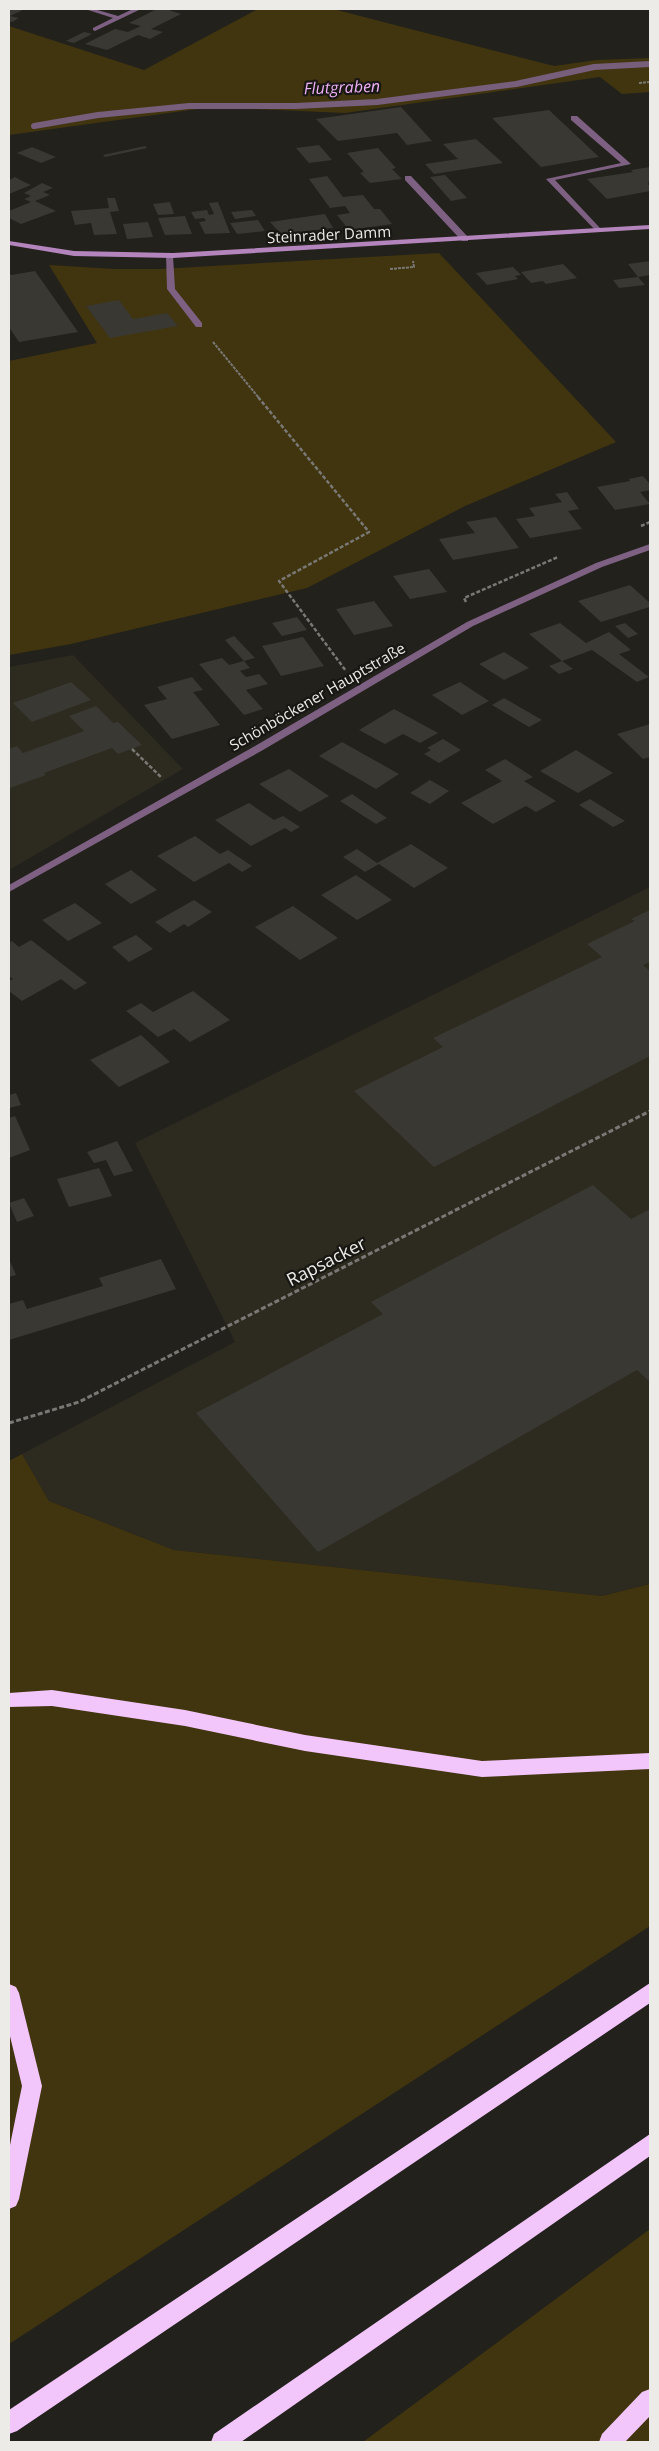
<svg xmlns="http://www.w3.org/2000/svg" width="659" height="2451" viewBox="0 0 659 2451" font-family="'Open Sans',sans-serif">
  <rect width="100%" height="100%" fill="#22211c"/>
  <!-- built -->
  <path fill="#2d2a1f" d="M73 655 183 769 9 870V667Z
    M650 887V1584L602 1596 174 1550 49 1501 22 1454 235 1342 135 1143Z"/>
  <!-- green -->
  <path fill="#41350f" d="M258 9H333L554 66 597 60 650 58V92L622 94 600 77 345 113 212 107 9 135V26L144 70Z
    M439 253 616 442 465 506 307 588 71 644 9 655V361L97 343 49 265 114 269H160Z
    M22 1454 49 1501 174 1550 602 1596 650 1584V1926L9 2344V1461Z
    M650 2229V2442H363Z"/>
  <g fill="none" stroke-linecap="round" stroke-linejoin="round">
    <!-- stream -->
    <path stroke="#775e7b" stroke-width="6" d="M34 126 98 115 189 106H296L377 102 516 84 594 67 650 64"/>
  </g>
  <!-- building -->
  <path fill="#3a3833" d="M9 9H25L10 16 19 18 12 22 9 21Z
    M157 9H172L169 10 181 14 151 29 163 32 150 39 138 35 107 50 85 44 115 29 128 32 141 26 129 23Z
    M84 32 92 34 74 43 66 41Z
    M401 107 432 141 407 145 397 133 338 141 316 119Z
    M549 110 599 157 541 167 492 118Z
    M476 139 503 163 434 174 425 164 458 159 443 144Z
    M319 145 332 160 309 163 296 148Z
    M145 146 147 148 105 157 103 155Z
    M32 147 56 157 41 163 17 153Z
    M378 148 396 168 392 169 402 179 370 183 360 173 364 172 347 153Z
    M650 167V181L648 182 650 191 607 199 587 179 633 172 631 170Z
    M445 175 467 198 451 201 430 177Z
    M327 176 343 197 363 195 374 209H380L392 224 349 230 337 215 350 213 345 206 330 208 309 179Z
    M15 177 22 181 31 185 9 194V180Z
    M42 183 53 188 43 192 50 195 35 201 56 211 21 224 9 218V211L31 202 24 199 31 196 24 193Z
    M107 198H115L119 211 110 212 117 234 94 235 91 223 75 225 71 211 109 208Z
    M170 202 174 214 158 215 153 204Z
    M218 202 230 233 205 234 199 222 206 221 204 218 195 219 191 212 207 210 209 215 214 214 209 203Z
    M252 210 256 216 235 219 231 212Z
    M325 214 333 228 281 234 270 222Z
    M185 216 192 234 165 235 158 218Z
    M258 220 265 231 237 234 230 223Z
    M148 222 153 237 127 239 123 224Z
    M650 261V275L638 277 628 264Z
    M563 264 577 278 546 284 543 281 531 283 521 272Z
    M513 267 521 275 515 276 518 279 487 285 476 273Z
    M35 271 78 332 19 342 9 327V272L11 275Z
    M638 277 645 285 619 288 613 280Z
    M119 300 133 319 167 313 178 326 110 338 86 306Z
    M643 476 650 484V490L640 492 650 504 615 510 597 487 630 481 629 479Z
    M567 492 579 509 568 511 582 529 530 538 516 519 535 516 529 508 562 502 555 494Z
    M496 517 519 548 453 560 439 539 475 533 466 522Z
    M429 569 447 592 410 599 393 576Z
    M630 585 650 603V607L601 622 578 601Z
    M374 601 393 626 354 635 336 609Z
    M297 617 307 630 282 636 272 623Z
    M560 623 586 643 609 632 631 650 619 654 649 677 637 682 592 650 562 661 573 669 559 674 549 666 562 661 529 634Z
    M625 623 638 634 628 638 615 626Z
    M234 636 255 658 244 661 250 668 240 671 246 677 259 674 268 684 246 690 263 709 244 715 199 664 222 658 229 665 244 661 225 640Z
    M303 637 324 666 281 676 262 646Z
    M504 652 529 668 504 680 479 664Z
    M192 677 203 690 193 692 220 725 172 739 144 705 167 699 157 687Z
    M71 682 91 700 32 722 13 703Z
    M460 682 489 701 462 715 432 695Z
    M504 698 542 720 529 727 492 705Z
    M96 706 113 723 118 722 142 745 118 754 112 748 44 773 46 775 10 788 9 787V749L17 746 23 753 84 731 69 716Z
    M394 709 438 733 420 743 403 734 385 744 359 730Z
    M650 724V757L643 759 617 734Z
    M443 739 461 750 439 763 424 754 431 750 427 748Z
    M342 742 399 774 376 789 319 756Z
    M576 750 613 773 578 793 540 771Z
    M505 759 533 777 524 781 556 801 536 812 526 806 493 824 461 803 502 781 485 770Z
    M289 769 329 796 300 812 259 784Z
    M430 780 449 791 430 804 410 793Z
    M352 794 387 818 376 824 340 801Z
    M590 799 625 821 613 827 579 805Z
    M249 803 274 820 283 816 300 827 291 832 285 828 251 846 215 820Z
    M195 836 220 854 228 850 252 866 242 872 229 863 194 882 157 856Z
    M411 844 448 868 414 888 379 864 365 872 343 857 357 849 377 863Z
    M131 870 157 890 131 904 105 884Z
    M356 875 392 900 357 920 321 895Z
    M194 900 212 912 188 927 184 924 170 933 155 922Z
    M75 903 102 923 68 941 42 920Z
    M293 906 338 938 300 960 255 927Z
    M650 910V962L643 965 650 971V1056L434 1167 354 1091 443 1047 433 1038 602 957 587 944 635 921 631 919Z
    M136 935 153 949 129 962 112 947Z
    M31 940 87 983 75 990 61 979 22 1001 9 991V981L13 979 9 976V943L12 941 19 947Z
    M193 991 230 1020 190 1042 174 1029 158 1037 126 1011 141 1003 153 1012Z
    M141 1035 170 1062 119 1087 90 1060Z
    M16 1093 21 1105 9 1108V1095Z
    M15 1116 30 1150 9 1158V1118Z
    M117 1141 133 1171 114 1176 106 1160 94 1163 87 1152Z
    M99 1168 112 1196 69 1207 57 1179Z
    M593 1185 631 1219 650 1209V1382L637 1370 318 1552 196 1413 383 1314 371 1302Z
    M24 1198 34 1216 17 1222 9 1203Z
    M9 1259 16 1275 9 1277Z
    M161 1259 176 1289 9 1340V1304L23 1300 27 1309 103 1286 99 1278Z"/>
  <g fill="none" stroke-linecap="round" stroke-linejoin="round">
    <!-- path-far2 -->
    <path stroke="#797874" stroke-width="2" stroke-dasharray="3 1" stroke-linecap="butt" d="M639 83 650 82
      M390 269 414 267 413 261
      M213 342 259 398"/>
    <!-- path-far1 -->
    <path stroke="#797874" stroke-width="2.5" stroke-dasharray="4 2" stroke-linecap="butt" d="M258 397 369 532 279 581 346 671
      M641 526 650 522
      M466 602 464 598 558 557
      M132 749 162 778"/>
    <!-- path -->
    <path stroke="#797874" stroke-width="3" stroke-dasharray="5 2.5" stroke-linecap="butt" d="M9 1423 79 1402 650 1111"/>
    <!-- lane -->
    <path fill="#7e6083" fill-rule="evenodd" d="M571 116H577L631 164 555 180 600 228 601 230 597 232 546 179 621 163 571 120Z
      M405 176H411L468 237V241H462L405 180Z
      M166 254 173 256 175 289 202 323V327H196L167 289Z"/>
    <!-- street -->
    <path fill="#7e6083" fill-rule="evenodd" d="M85 9H94L118 16 133 9H141L95 31 93 30V28L113 18Z
      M650 544V550L602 567 473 626 263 750 9 892V885L255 746 467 622 596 563Z"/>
    <!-- secondary -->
    <path fill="#b484bc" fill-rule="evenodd" d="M650 225V229L173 258 74 256 9 245V241L74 251 173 253Z"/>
    <!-- highway -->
    <path fill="#f3c6fb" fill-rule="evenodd" d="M52 1690 185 1710 305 1735 482 1761 650 1753V1769L482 1777 305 1751 185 1726 52 1706 9 1707V1693Z
      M650 1983V2003L17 2431 9 2434V2410Z
      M9 1984 16 1987 19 1993 42 2086 19 2199 16 2206 9 2209V2150L22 2086 9 2032Z
      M650 2134V2156L241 2442H211L214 2434Z
      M650 2389V2416L625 2442H599L602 2434 642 2392Z"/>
  </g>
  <g text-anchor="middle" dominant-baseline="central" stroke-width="4.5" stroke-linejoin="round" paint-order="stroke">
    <!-- far-street labels -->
    <g font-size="15" fill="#ecebe8" stroke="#191713">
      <text transform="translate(329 234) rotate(-3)">Steinrader Damm</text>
      <text transform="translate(317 696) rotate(-30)">Schönböckener Hauptstraße</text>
    </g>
    <!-- far-water labels -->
    <g font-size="16" font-style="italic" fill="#edb2f7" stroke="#191713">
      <text transform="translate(342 87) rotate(-2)">Flutgraben</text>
    </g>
    <!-- street labels -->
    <g font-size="18" fill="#ecebe8" stroke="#191713">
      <text transform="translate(326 1261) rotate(-27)">Rapsacker</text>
    </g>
  </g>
  <!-- border -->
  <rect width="659" height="2451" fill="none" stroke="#ecebe8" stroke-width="20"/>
</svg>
